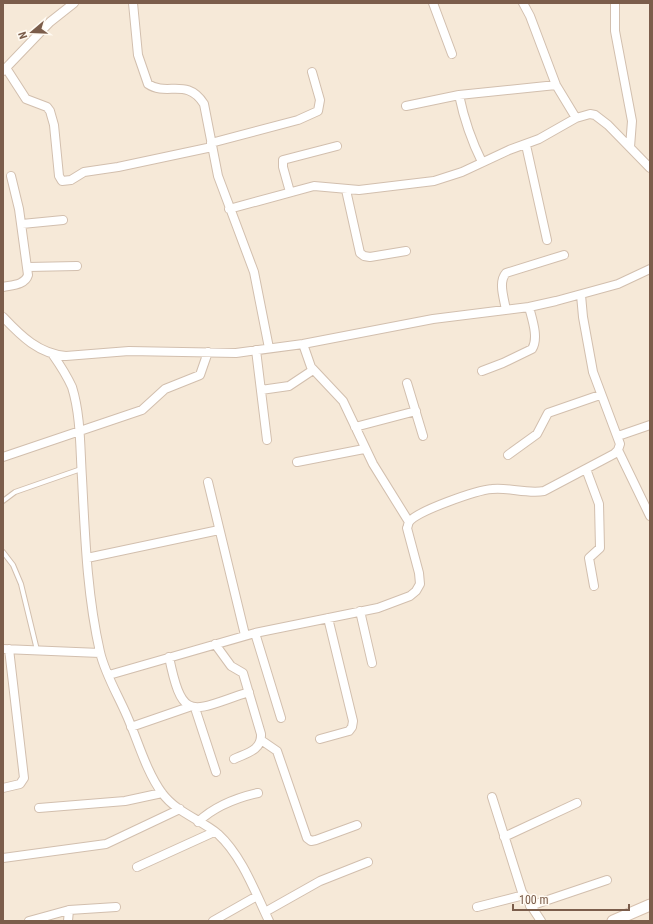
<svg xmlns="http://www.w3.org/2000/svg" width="653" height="924" viewBox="0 0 653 924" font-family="'Roboto Condensed',sans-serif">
  <rect width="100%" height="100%" fill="#fdf6ea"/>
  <!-- residential -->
  <path fill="#f6e9d8" d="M3 3H650V921H3Z"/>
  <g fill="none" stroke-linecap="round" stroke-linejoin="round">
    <defs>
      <path id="service" d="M3 501 15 492 81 469
        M3 552 13 565 21 584 37 650"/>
      <path id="minor" d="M133 3 138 55 148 84C167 97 187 77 204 104L218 176 254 272 269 348
        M433 3 452 54
        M523 3 530 16 556 85 576 118
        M615 3V31L632 121 630 147
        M6 68 26 99 47 107 50 111 54 125 59 176 62 181 71 180 84 172 118 167 212 147
        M3 71 50 22 74 3
        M459 95C464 119 471 140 482 162
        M406 106 459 95 556 85
        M211 143 298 120 318 111 320 100 312 72
        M526 145 547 240
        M346 190 360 253 364 256 370 257 406 251
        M290 192 283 167V160L337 146
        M229 209 314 186 359 190 434 181 462 172 509 150 539 139 576 118 590 114 595 115 608 125 650 168
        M22 224 63 220
        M28 267 77 266
        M3 287C12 285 25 285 28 275L19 209 11 176
        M506 310C504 298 498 282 506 273L564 255
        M3 317C21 336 39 354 66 356L129 351 236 353 303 344 433 319 529 307 556 301 618 284 650 269
        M303 344 311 367 343 401 373 464 409 522
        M256 350 267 440
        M53 355C60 365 67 376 72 387 81 416 80 449 82 478 85 536 87 595 100 652 105 674 118 695 127 716 138 741 146 771 162 793 177 813 200 819 218 834 242 856 255 892 269 921
        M482 371 503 363 532 349C539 338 532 319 529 307
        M407 383 423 436
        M261 390 289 386 313 370
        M355 427 416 411
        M618 436 650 425
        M618 450 650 516
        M508 455 537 434 548 413 600 395
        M3 457 142 410 165 389 200 375 208 352
        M297 462 364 449
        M586 469 599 504 600 548 589 558 594 586
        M208 482 245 635
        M87 558 219 530
        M360 611 372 663
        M255 633 281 718
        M215 644 231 666 243 673 261 734C262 750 247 753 234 759
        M3 649 100 653
        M169 657C183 725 192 710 249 692
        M109 675 255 633 378 608 410 596 416 591 420 584 419 573 407 528C408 527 408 523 409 522 417 511 477 490 492 489 509 487 526 494 544 491L614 454 618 450 620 444 593 372 583 317 581 295
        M195 708 216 772
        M131 727 189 707
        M320 739 349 731 352 727 353 721 328 618
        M261 740 277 751 307 838 311 841 316 840 357 825
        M3 788 20 784 24 778 9 649
        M492 797 522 892 541 921
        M39 808 125 801 162 793
        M198 822C215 806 236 798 258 793
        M504 837 577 803
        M3 858 106 844 180 809
        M137 867 214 832
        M530 906 607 880
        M477 907 524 895
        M265 912 320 881 368 862
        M29 921 69 910 116 907
        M68 921 69 910
        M213 921 257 896"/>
      <path id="secondary" d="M613 921 650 905"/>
    </defs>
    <!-- service casing -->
    <use href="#service" stroke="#d2bfae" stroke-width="6"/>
    <!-- minor casing -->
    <use href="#minor" stroke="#d2bfae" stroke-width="10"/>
    <!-- secondary casing -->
    <use href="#secondary" stroke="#d7c1ae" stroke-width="13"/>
    <!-- service -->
    <use href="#service" stroke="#fff" stroke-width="4"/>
    <!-- minor -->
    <use href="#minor" stroke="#fff" stroke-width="8"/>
    <!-- secondary -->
    <use href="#secondary" stroke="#fff" stroke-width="11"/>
  </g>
  <!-- border -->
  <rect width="653" height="924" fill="none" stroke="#7b5d4b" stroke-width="8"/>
  <!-- north arrow -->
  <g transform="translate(32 32) rotate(251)" stroke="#fffaf2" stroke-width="3" paint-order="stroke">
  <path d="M0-3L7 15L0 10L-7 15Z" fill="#7b5d4b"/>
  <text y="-6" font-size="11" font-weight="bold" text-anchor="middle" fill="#7b5d4b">N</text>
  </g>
  <!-- scale -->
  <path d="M513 904v6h116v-6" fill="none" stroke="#7b5d4b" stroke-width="2"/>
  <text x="519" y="904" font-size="12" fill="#7b5d4b" stroke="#fffaf2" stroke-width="3" paint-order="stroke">100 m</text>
</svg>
